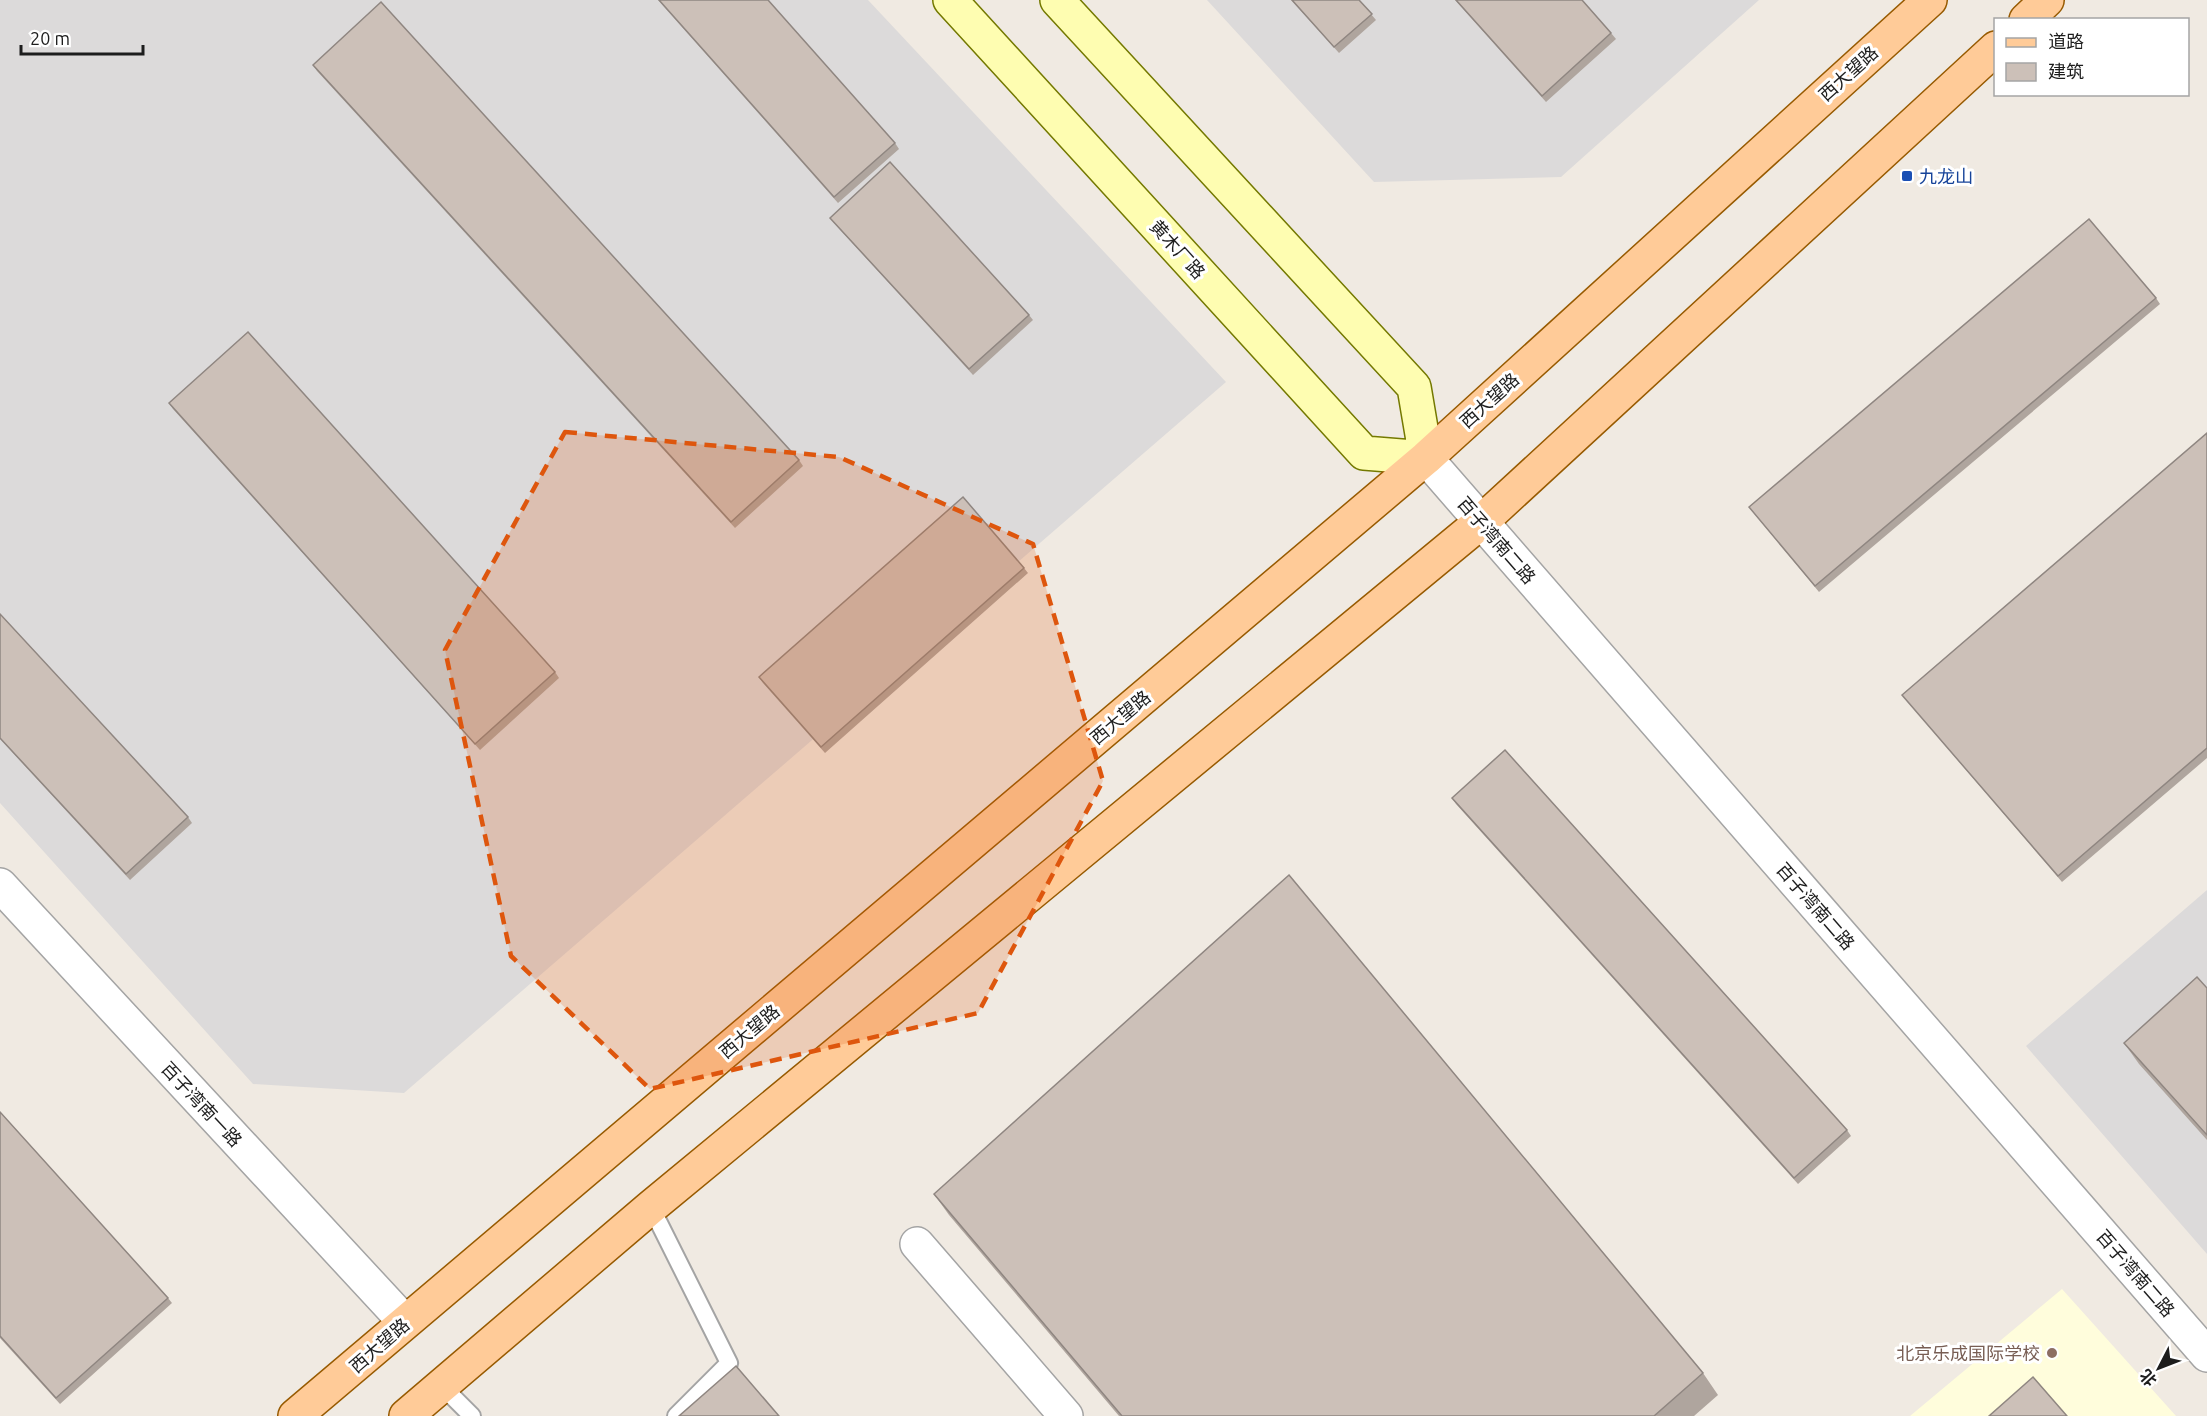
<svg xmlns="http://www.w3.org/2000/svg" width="2207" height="1416" viewBox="0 0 2207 1416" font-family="Ubuntu,'Noto Sans SC',sans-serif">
  <rect width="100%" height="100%" fill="#f0eae2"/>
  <!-- residential -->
  <path fill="#dcdada" d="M0 0H868L1226 382 404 1093 253 1084 0 803Z
    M1207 0H1759L1561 177 1374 182Z
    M2207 890V1254L2026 1046Z"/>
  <!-- education -->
  <path fill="#fffddc" d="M2062 1289 2176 1416H1910Z"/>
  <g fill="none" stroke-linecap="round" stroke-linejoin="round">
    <defs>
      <path id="service" d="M651 1207 729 1363 676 1416
        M442 1386 472 1416"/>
      <path id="minor" d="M0 885 405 1322
        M917 1244 1066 1416"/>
      <path id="tertiary" d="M1426 458 2207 1355"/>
      <path id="secondary" d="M950 0 1364 453 1426 458 1414 387 1057 0"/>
      <path id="primary" d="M2026 20 2047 0
        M295 1416 1426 458 1930 0
        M406 1416 651 1207 1481 522 1996 48"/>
    </defs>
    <!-- service casing -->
    <use href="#service" stroke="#a4a4a4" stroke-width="20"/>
    <!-- minor casing -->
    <use href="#minor" stroke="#a4a4a4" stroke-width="36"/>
    <!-- tertiary casing -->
    <use href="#tertiary" stroke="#a4a4a4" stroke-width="36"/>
    <!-- secondary casing -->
    <use href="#secondary" stroke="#747900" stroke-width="36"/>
    <!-- primary casing -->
    <use href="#primary" stroke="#975a00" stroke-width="36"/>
    <!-- service -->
    <use href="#service" stroke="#fff" stroke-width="16"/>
    <!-- minor -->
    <use href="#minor" stroke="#fff" stroke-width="33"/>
    <!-- tertiary -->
    <use href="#tertiary" stroke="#fff" stroke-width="33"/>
    <!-- secondary -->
    <use href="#secondary" stroke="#fefdb1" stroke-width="33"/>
    <!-- primary -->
    <use href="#primary" stroke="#ffcb98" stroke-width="33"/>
  </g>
  <!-- wall -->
  <path fill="#afa59e" d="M658 0H768L895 143 899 149 838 203Z
    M1291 0H1359L1376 20 1339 53Z
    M1455 0H1582L1611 33 1616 39 1546 102Z
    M313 65 799 460 803 466 735 528 317 71Z
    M830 218 1029 315 1033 320 973 375 834 223Z
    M2156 298 2160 304 1819 592 1749 507Z
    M169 403 555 672 559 678 480 750 173 409Z
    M2207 433V758L2062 882 1902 695Z
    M1024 568 1028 573 825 753 763 683 759 677Z
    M0 614 188 817 192 823 130 880 0 739Z
    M1452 798 1847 1130 1851 1136 1798 1184 1456 804Z
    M2207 988V1140L2139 1064 2124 1043Z
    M0 1112 168 1298 172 1303 60 1404 0 1338Z
    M934 1194 1703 1373 1718 1395 1694 1416H1119L949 1215Z"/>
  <!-- building -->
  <path fill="#ccc0b8" stroke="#8f8681" stroke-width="1.5" d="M659 0H768L895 143 834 197Z
    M1292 0H1359L1372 14 1334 47Z
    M1456 0H1582L1611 33 1542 96Z
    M381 2 799 460 731 522 313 65Z
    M890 162 1029 315 969 369 830 218Z
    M2089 219 2156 298 1815 586 1749 507Z
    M248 332 555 672 475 744 169 403Z
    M2207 433V748L2058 876 1902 695Z
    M963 497 1024 568 821 747 759 677Z
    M0 614 188 817 126 874 0 738Z
    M1505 750 1847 1130 1794 1178 1452 798Z
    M1289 875 1703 1373 1654 1416H1122L934 1194Z
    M2197 977 2207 988V1135L2124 1043Z
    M0 1112 168 1298 56 1398 0 1336Z
    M736 1366 779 1416H679Z
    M2033 1377 2067 1416H1989Z"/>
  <!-- marked area -->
  <path fill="#de560d" fill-opacity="0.2" stroke="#de560d" stroke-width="4.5" stroke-dasharray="12 8" stroke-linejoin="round" d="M565 432 839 457 1033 544 1103 781 978 1013 650 1089 511 956 445 650Z"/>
  <!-- markers -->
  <rect fill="#1a4fb4" stroke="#fff" stroke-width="2" x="1901" y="170" width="12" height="12" rx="3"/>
  <circle fill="#8d6e63" stroke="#fff" stroke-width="2" cx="2052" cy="1353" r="6"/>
  <g text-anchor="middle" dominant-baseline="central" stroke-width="6" stroke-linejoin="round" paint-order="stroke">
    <!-- street labels -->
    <g font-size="18" fill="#1d1d1d" stroke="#fff">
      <text transform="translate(1848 73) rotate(-42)">西大望路</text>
      <text transform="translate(1178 249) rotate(48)">黄木厂路</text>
      <text transform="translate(1489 400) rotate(-42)">西大望路</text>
      <text transform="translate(1497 540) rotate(49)">百子湾南二路</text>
      <text transform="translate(1120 717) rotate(-40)">西大望路</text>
      <text transform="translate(1816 906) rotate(49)">百子湾南二路</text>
      <text transform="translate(749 1031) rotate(-40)">西大望路</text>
      <text transform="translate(202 1104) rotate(47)">百子湾南一路</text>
      <text transform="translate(2136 1273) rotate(49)">百子湾南二路</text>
      <text transform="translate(379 1345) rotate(-41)">西大望路</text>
    </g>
    <!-- transit labels -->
    <g font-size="18" fill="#164399" stroke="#fff" text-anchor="start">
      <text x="1919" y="176">九龙山</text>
    </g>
    <!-- education labels -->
    <g font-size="18" fill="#785e54" stroke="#fff" text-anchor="end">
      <text x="2040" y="1353">北京乐成国际学校</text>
    </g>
  </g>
  <!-- legend -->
  <rect x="1994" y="18" width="195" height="78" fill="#ffffff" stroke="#a5a5a5" stroke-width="1.5"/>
  <rect x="2006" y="38" width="30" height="9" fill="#ffcb98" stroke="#a5a5a5" stroke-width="1.5"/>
  <text x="2048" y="48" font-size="18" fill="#1d1d1d">道路</text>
  <rect x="2006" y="63" width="30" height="18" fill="#ccc0b8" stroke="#a5a5a5" stroke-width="1.5"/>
  <text x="2048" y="78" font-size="18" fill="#1d1d1d">建筑</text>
  <!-- north arrow -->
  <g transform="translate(2159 1368) rotate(228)" stroke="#ffffff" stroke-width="4.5" paint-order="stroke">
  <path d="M0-4.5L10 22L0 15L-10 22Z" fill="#1d1d1d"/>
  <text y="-9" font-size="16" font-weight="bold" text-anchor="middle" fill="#1d1d1d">北</text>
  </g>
  <!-- scale -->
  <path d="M21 45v9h122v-9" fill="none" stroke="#1d1d1d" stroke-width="3"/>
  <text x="30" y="45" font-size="18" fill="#1d1d1d" stroke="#ffffff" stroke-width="4.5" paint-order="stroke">20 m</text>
</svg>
